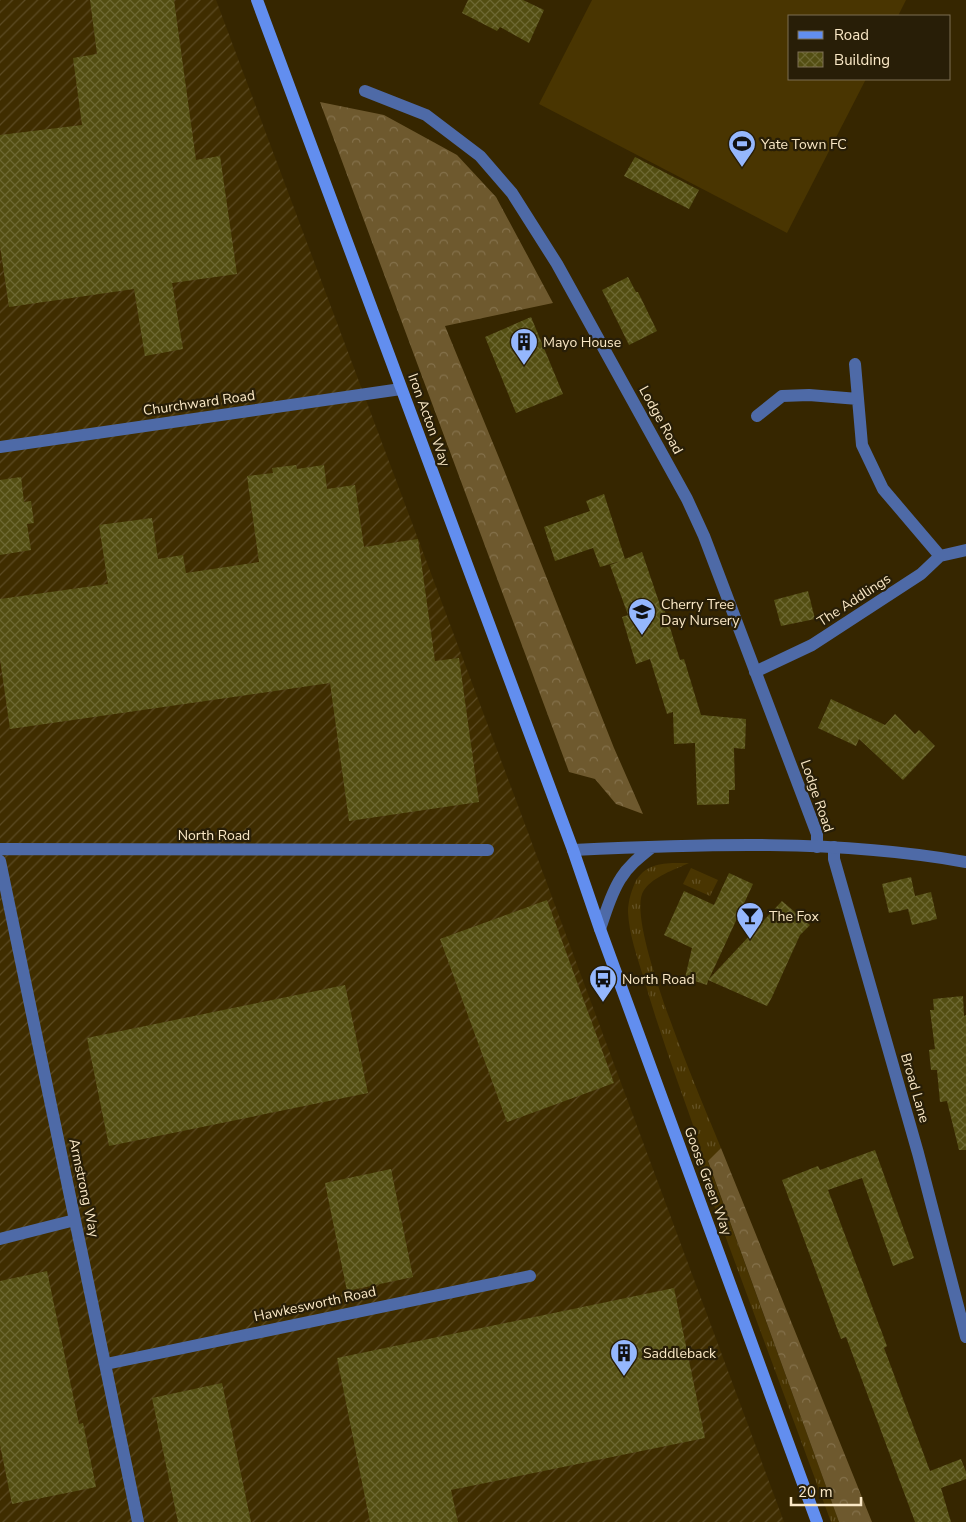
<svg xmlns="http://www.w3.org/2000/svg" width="966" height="1522" viewBox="0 0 966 1522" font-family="'Nunito Sans',sans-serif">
  <defs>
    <pattern id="industrial-furrows" width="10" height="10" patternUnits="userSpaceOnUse" patternTransform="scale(1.25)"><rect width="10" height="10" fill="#3f2d00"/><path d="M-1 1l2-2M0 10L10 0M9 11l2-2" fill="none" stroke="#5c4b24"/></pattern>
    <pattern id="grass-tufts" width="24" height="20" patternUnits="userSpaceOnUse" patternTransform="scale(1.25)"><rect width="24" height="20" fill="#493501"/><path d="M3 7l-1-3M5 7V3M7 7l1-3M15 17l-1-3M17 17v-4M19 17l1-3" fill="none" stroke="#645225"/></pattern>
    <pattern id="forest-crowns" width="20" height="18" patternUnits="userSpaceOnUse" patternTransform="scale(1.25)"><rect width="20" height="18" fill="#6e592e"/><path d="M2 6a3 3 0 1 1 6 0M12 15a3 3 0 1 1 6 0" fill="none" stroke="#84714b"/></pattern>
    <pattern id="building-cross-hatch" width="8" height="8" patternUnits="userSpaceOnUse" patternTransform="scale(1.25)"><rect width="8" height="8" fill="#534e12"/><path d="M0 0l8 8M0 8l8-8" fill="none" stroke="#6d6833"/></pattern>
  </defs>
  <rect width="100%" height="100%" fill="#362600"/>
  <!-- industrial -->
  <path fill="url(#industrial-furrows)" d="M0 0H216L526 827 784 1522H0Z"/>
  <!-- grass -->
  <path fill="url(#grass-tufts)" d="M689 863C674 870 654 876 644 890 622 920 706 1110 721 1148L708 1162 839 1522H831L695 1154 700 1145C681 1090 660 1035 644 979 637 957 629 934 628 912 628 901 632 888 637 879 649 861 670 863 689 863Z
    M691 868 718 880 710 896 683 884Z"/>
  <!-- forest -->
  <path fill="url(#forest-crowns)" d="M320 102 384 115 457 155 496 197 553 303 445 326 504 470 614 748 643 814 616 804 595 779 569 772Z
    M721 1148 872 1522H839L708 1161Z"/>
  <!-- pitch -->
  <path fill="#493501" d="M592 0H906L898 16H790V79H866L787 233 539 104Z"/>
  <!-- building -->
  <path fill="url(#building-cross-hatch)" d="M90 0H174L196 160 220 156 237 274 172 283 183 349 145 356 134 289 9 307 0 246V135L82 125 73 58 97 54Z
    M468 0H523L544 10 529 43 500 27 497 31 462 13Z
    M635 157 699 190 689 209 624 176Z
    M628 277 636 292H638L657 331 629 345 602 290Z
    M531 317 563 394 516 413 485 337Z
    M296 465 297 469 324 465 327 489 355 485 364 547 418 539 435 661 459 658 479 802 349 821 330 683 10 729 0 659V599L108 584 99 525 152 518 158 559 183 555 186 573 259 562 247 476 273 473 272 468Z
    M21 477 24 502 31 501 34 523 27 524 31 550 0 555V480Z
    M604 494 625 559 642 552 660 605H663L680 660 684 659 701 715 746 719 745 749 734 748 735 790H729V804L697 805 695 743 674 744 673 712 667 714 650 659 636 664 622 617 628 615 610 565 621 561 600 567 593 548 555 561 544 527 590 511 586 501Z
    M808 591 815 619 781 626 774 600Z
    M831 699 885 725 895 714 915 734 919 730 935 746 903 780 859 739 856 746 818 728Z
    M729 873 753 884 709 979 782 901 810 925 800 935 772 997 767 1006 708 980 707 985 685 978 692 948 664 935 684 891 714 905Z
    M911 877 915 896 931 892 937 919 912 925 908 909 889 913 882 884Z
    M547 900 614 1083 507 1122 440 939Z
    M345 985 368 1093 109 1146 87 1038Z
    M963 996 964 1016 966 1015V1150H959L947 1101 940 1102 937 1070H931L929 1050 935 1049 930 1010H934L933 999Z
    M875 1150 914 1258 893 1266 862 1178 828 1190 887 1346 884 1348 930 1471 961 1459 966 1472V1479L941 1488 951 1522H915L846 1337 841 1339 782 1180 818 1166 820 1170Z
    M391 1169 413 1277 347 1291 325 1183Z
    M47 1271 79 1424 83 1423 96 1487 12 1504 0 1445V1281Z
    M674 1288 705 1438 451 1490 458 1522H370L337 1358Z
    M222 1383 251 1522H178L152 1398Z"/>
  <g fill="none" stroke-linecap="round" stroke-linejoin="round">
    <!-- minor -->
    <path stroke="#4e6aa7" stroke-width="12" d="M365 91 426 115 480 156 512 193 557 264 687 499 704 536 817 834V847
      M855 364 862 445 883 489 940 556
      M757 416 782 396 809 395 858 399
      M0 447 401 389
      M755 672 812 645 921 574 940 556 966 550
      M834 847V859L918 1153 966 1337
      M0 849 488 850
      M0 861 138 1522
      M0 1239 75 1220
      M106 1364 530 1276"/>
    <!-- tertiary -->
    <path stroke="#4e6aa7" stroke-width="12" d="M573 850C703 844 837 839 966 862
      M600 929C606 912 611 893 621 878 629 865 641 856 652 847"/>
    <!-- secondary -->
    <path stroke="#628eef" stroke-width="12" d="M257 0 573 850 600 929 817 1522"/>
  </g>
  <!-- icons -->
  <defs>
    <symbol id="stadium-pin" viewBox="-11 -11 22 30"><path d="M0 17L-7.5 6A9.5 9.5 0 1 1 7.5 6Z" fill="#95b7fd" stroke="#281e07"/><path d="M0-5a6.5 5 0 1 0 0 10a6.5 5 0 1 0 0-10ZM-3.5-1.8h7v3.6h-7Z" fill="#111"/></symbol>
    <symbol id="building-pin" viewBox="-11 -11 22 30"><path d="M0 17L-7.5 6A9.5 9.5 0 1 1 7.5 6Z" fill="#95b7fd" stroke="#281e07"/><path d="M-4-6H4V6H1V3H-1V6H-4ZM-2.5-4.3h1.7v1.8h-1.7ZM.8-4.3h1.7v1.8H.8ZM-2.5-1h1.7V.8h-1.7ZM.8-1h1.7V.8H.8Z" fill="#111"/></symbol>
    <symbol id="school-pin" viewBox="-11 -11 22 30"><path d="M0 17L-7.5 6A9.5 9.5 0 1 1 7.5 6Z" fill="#95b7fd" stroke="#281e07"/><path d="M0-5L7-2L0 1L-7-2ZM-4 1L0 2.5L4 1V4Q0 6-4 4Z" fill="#111"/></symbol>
    <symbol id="bar-pin" viewBox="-11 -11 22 30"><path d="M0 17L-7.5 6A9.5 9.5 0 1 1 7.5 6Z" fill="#95b7fd" stroke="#281e07"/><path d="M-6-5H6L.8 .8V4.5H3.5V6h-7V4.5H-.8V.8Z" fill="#111"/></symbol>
    <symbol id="bus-pin" viewBox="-11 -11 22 30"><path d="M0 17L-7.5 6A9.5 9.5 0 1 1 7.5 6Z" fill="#95b7fd" stroke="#281e07"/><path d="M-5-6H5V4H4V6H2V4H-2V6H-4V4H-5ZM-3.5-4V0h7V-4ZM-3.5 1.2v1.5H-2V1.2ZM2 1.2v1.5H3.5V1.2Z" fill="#111"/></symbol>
  </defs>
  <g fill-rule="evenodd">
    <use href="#stadium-pin" x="726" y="128" width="32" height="43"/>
    <use href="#building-pin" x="508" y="326" width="32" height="43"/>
    <use href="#school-pin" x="626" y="596" width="32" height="43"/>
    <use href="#bar-pin" x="734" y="900" width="32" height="43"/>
    <use href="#bus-pin" x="587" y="963" width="32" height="43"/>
    <use href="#building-pin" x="608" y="1337" width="32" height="43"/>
  </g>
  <g text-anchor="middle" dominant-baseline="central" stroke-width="4.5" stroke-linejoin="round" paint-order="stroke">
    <!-- poi labels -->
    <g font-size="14" fill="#fae8c6" stroke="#281e07" text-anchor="start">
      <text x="761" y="144">Yate Town FC</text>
      <text x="543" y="342">Mayo House</text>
      <text x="661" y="604">Cherry Tree<tspan x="661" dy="16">Day Nursery</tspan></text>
      <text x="769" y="916">The Fox</text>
      <text x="622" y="979">North Road</text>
      <text x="643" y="1353">Saddleback</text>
    </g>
    <!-- street labels -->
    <g font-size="14" fill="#fae8c6" stroke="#281e07">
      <text transform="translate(199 403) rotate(-8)">Churchward Road</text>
      <text transform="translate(429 420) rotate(70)">Iron Acton Way</text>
      <text transform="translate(661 420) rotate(61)">Lodge Road</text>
      <text transform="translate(854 600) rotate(-33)">The Addlings</text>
      <text transform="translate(817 796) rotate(71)">Lodge Road</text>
      <text x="214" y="835">North Road</text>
      <text transform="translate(915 1088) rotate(74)">Broad Lane</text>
      <text transform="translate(708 1181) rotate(70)">Goose Green Way</text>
      <text transform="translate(84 1188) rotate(78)">Armstrong Way</text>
      <text transform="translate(315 1304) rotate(-12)">Hawkesworth Road</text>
    </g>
  </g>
  <!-- legend -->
  <rect x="788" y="15" width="162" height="65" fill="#281e07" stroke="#7c6f53"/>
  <rect x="798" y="31" width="25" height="8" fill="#628eef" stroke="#7c6f53"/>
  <text x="834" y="40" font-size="15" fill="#fae8c6">Road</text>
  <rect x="798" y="52" width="25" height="15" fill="url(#building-cross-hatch)" stroke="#7c6f53"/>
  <text x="834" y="65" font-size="15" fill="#fae8c6">Building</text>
  <!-- scale -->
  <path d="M791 1497v8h70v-8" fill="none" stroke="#fae8c6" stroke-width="2.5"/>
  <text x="798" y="1497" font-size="15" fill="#fae8c6" stroke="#281e07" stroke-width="4" paint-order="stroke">20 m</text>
</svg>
